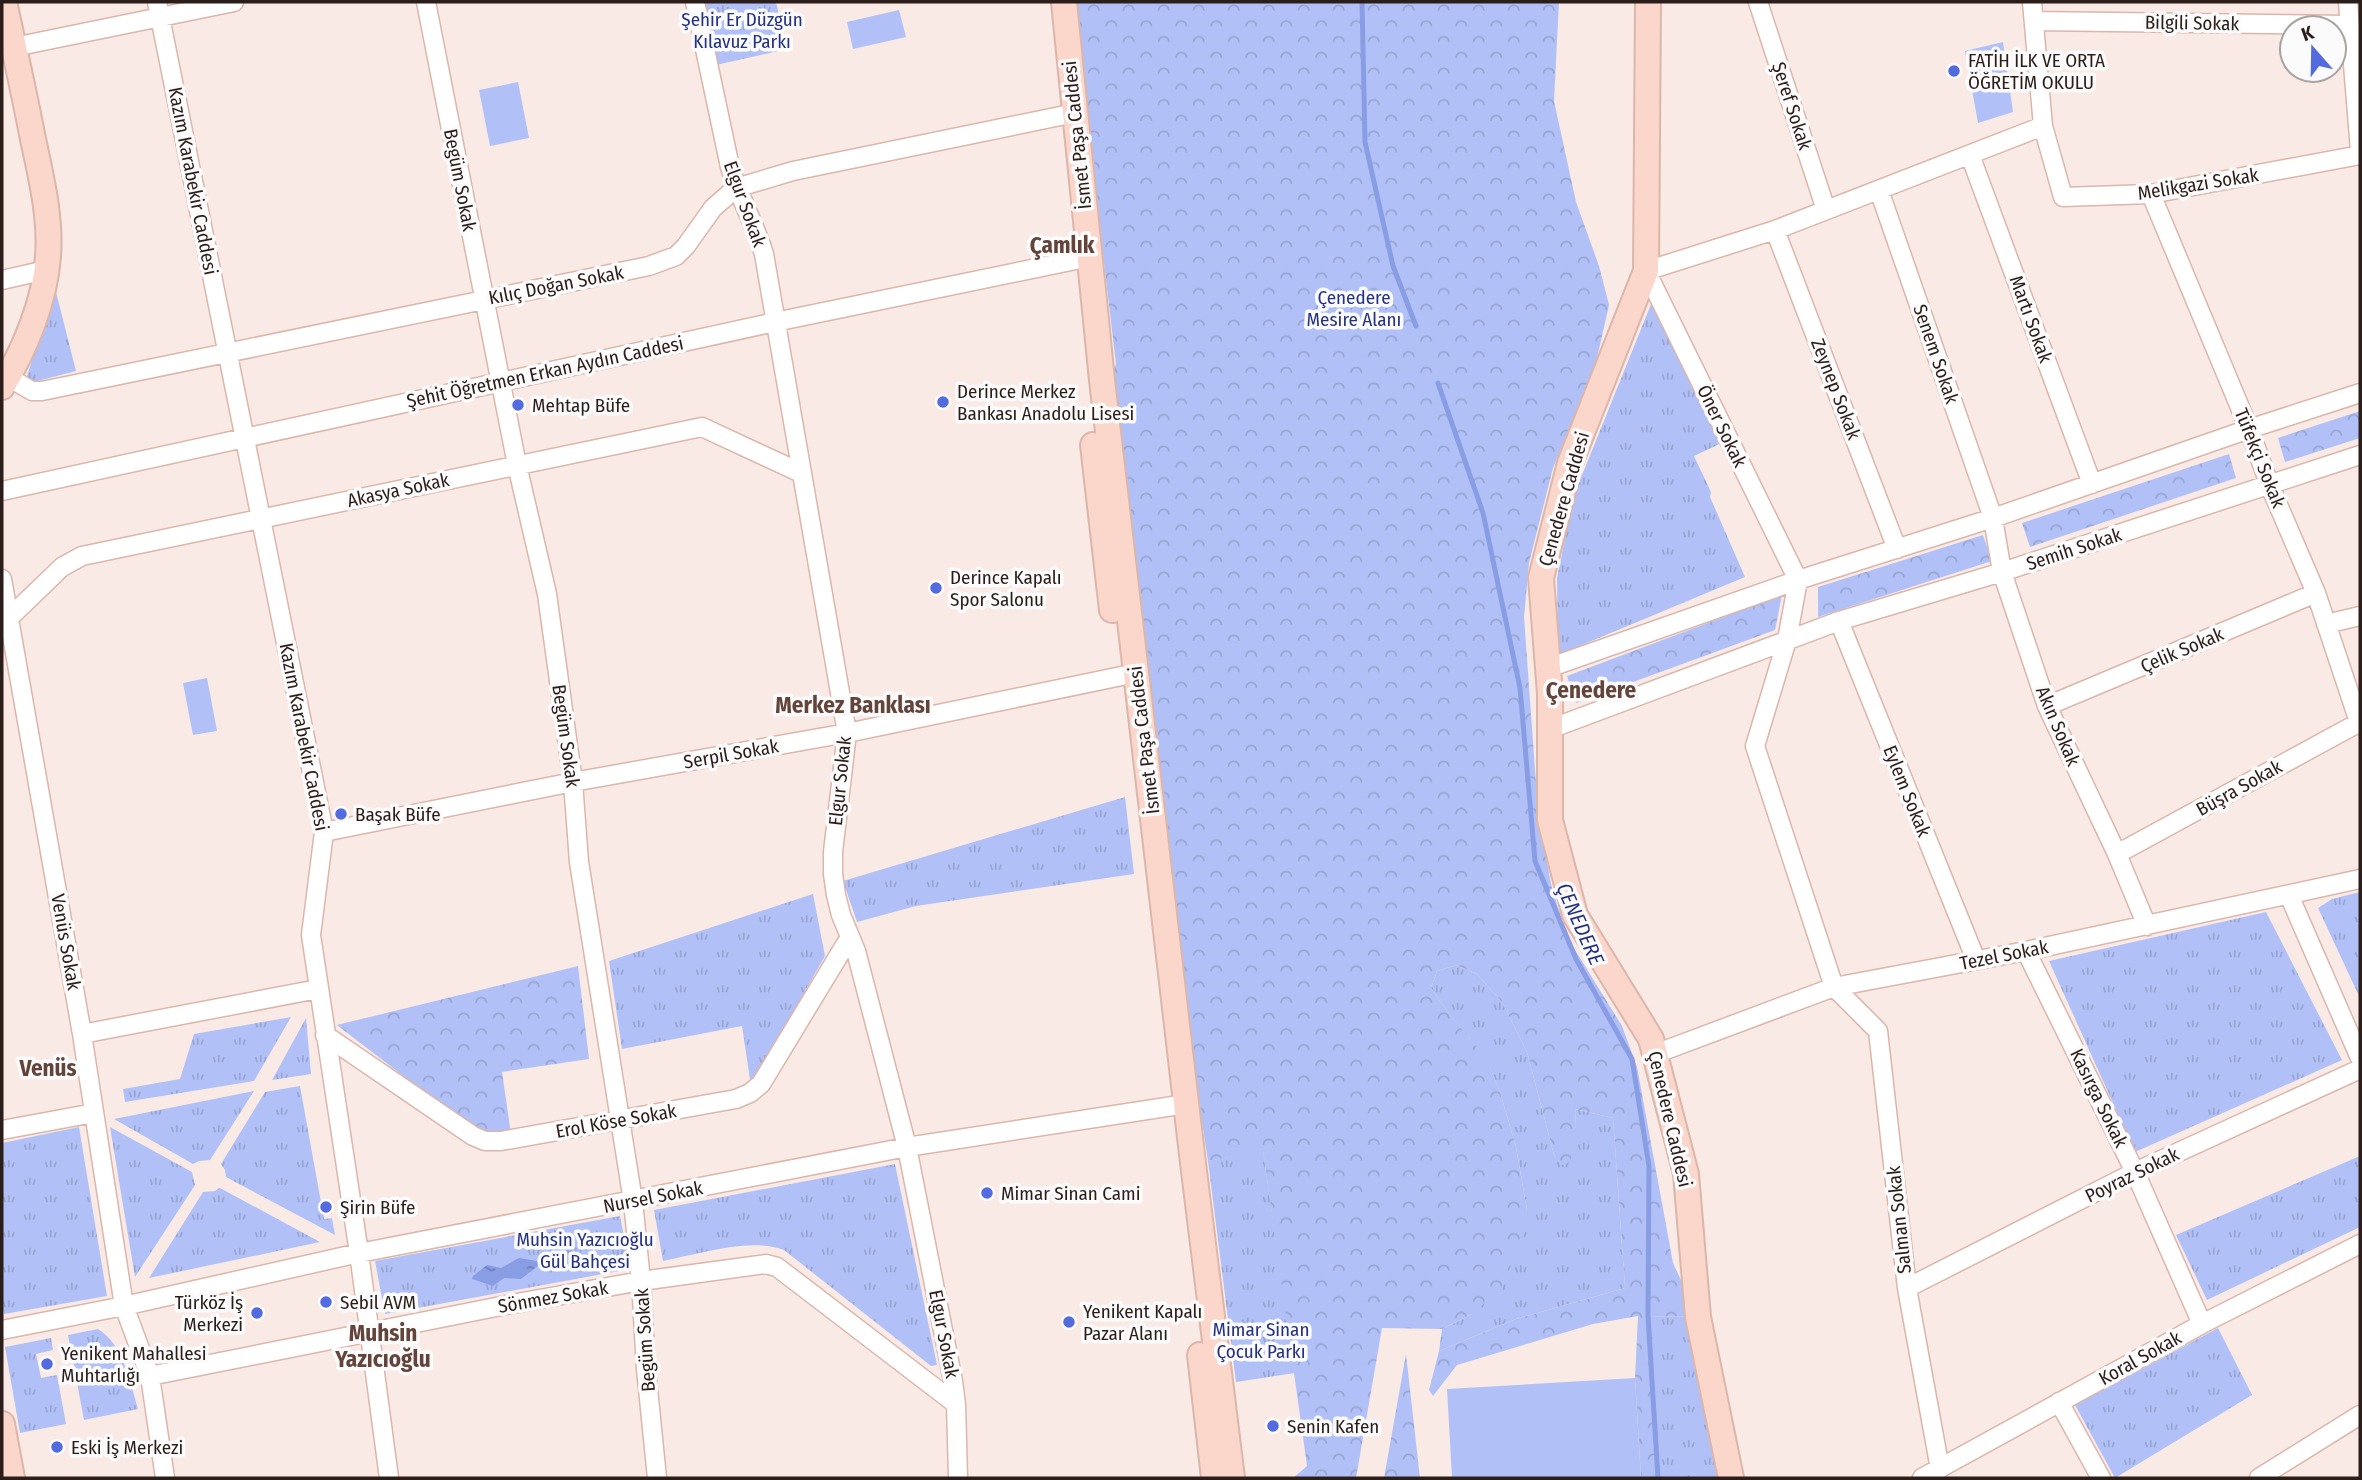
<svg xmlns="http://www.w3.org/2000/svg" width="2362" height="1480" viewBox="0 0 2362 1480" font-family="'Fira Sans Condensed',sans-serif">
  <defs>
    <pattern id="grass-tufts" width="24" height="20" patternUnits="userSpaceOnUse" patternTransform="scale(1.75)"><rect width="24" height="20" fill="#b1c1f7"/><path d="M3 7l-1-3M5 7V3M7 7l1-3M15 17l-1-3M17 17v-4M19 17l1-3" fill="none" stroke="#98a5d3"/></pattern>
    <pattern id="forest-crowns" width="20" height="18" patternUnits="userSpaceOnUse" patternTransform="scale(1.75)"><rect width="20" height="18" fill="#b1c1f7"/><path d="M2 6a3 3 0 1 1 6 0M12 15a3 3 0 1 1 6 0" fill="none" stroke="#98a5d3"/></pattern>
    <pattern id="water-ripples" width="26" height="14" patternUnits="userSpaceOnUse" patternTransform="scale(1.75)"><rect width="26" height="14" fill="#899de4"/><path d="M2 4q2-2 4 0t4 0M15 11q2-2 4 0t4 0" fill="none" stroke="#707fb8"/></pattern>
  </defs>
  <rect width="100%" height="100%" fill="#faeae6"/>
  <!-- grass -->
  <path fill="url(#grass-tufts)" d="M703 2H776L787 49 716 65Z
    M55 288 76 371 30 383 26 379Z
    M1656 292 1726 441 1694 456 1711 492 1710 497 1745 577 1558 655 1557 578 1574 495Z
    M1125 797 1134 874 916 906 857 922 843 881Z
    M2360 892V998L2318 908 2332 899Z
    M813 894 825 956 751 1086 742 1026 622 1049 609 961Z
    M2266 912 2342 1060 2135 1152 2049 961Z
    M1456 965 1477 974 1502 1002 1527 1052 1554 1155 1562 1164 1576 1125 1575 1109 1613 1118 1625 1288 1516 1319 1439 1351 1442 1329 1472 1314 1527 1210 1516 1147 1500 1092 1487 1061 1448 1012 1431 988 1437 971Z
    M291 1017 254 1081 125 1102 123 1089 180 1079 194 1034Z
    M306 1018 311 1074 272 1080Z
    M300 1086 324 1219 332 1218 335 1235 226 1177 225 1170 221 1164 265 1092Z
    M254 1091 210 1160 199 1161 193 1164 114 1119Z
    M79 1127 107 1296 4 1314 2 1302V1143Z
    M110 1127 192 1172 195 1185 135 1277Z
    M1263 1150 1295 1373 1236 1382 1208 1161Z
    M2360 1156V1227L2207 1300 2176 1235Z
    M895 1164 937 1365 931 1366 784 1250C749 1237 700 1254 663 1261L654 1210Z
    M219 1188H220L320 1242 149 1278 203 1192 215 1191Z
    M620 1216 630 1269 385 1314 375 1261Z
    M1648 1316 1698 1317 1731 1478H1658Z
    M2218 1328 2252 1395 2115 1478 2075 1405Z
    M98 1329C124 1345 130 1382 138 1409L84 1420 68 1335Z
    M51 1338 53 1350 36 1354 41 1378 57 1375 66 1424 20 1433 5 1347Z"/>
  <!-- forest -->
  <path fill="url(#forest-crowns)" d="M1073 2H1559L1554 101 1576 202 1599 266 1609 305 1595 367 1553 468 1529 563 1524 617 1538 811 1551 884 1567 937 1622 1026 1637 1067 1673 1263 1698 1317 1648 1316 1658 1478H1641L1635 1378 1638 1316 1593 1324 1457 1365 1433 1396 1429 1390 1439 1351 1516 1319 1625 1288 1613 1118 1575 1109 1576 1125 1570 1162 1562 1165 1554 1155 1527 1052 1502 1002 1477 974 1456 965 1437 971 1431 988 1448 1012 1487 1060 1500 1092 1516 1147 1527 1210 1521 1240 1502 1288 1472 1314 1442 1329 1382 1328 1356 1478H1293L1307 1466 1263 1151 1208 1161 1189 1037 1151 695 1112 375 1116 364Z
    M2360 411V438L2285 462 2278 438Z
    M2229 454 2236 478 2030 547 2022 523Z
    M1983 535 1992 561 1818 617V587Z
    M1782 595 1775 630 1576 703 1567 676Z
    M578 966 589 1059 502 1072 511 1134 476 1132 337 1025Z
    M1406 1354 1420 1478H1384Z"/>
  <!-- pitch -->
  <path fill="#b1c1f7" d="M899 10 906 37 853 49 847 22Z
    M2003 42 2013 112 1978 123 1965 51Z
    M518 82 529 138 490 146 479 90Z
    M207 678 217 731 193 735 183 683Z
    M1635 1378 1641 1478H1452L1447 1389Z"/>
  <!-- water -->
  <path fill="url(#water-ripples)" d="M567 1250 577 1253 580 1260C575 1274 561 1273 552 1263L558 1254Z
    M519 1258 537 1261 539 1265 521 1279 504 1278 493 1286 472 1279 473 1276 487 1265 501 1268Z"/>
  <g fill="none" stroke-linecap="round" stroke-linejoin="round">
    <!-- stream -->
    <path stroke="#899de4" stroke-width="5" d="M1362 2 1365 142 1393 266 1416 326
      M1438 383 1483 513 1520 688 1535 861 1576 959 1632 1059 1649 1166 1648 1316 1658 1478"/>
    <defs>
      <path id="street" d="M157 2 324 832 311 935 359 1253 389 1478
        M426 2 517 465 547 594 573 782 579 862 633 1201 641 1281 646 1369 657 1478
        M695 2 730 167C739 197 755 224 764 254L847 733 833 852V874L836 895 841 915 856 951 907 1147 953 1381 956 1404 958 1478
        M1758 2 1826 210
        M2032 2 2043 126 2063 197 2151 194 2360 155
        M2348 2 2360 151
        M2034 21 2350 25
        M14 47 234 2
        M1970 155 2092 484
        M1879 190 1993 518 2002 572 2047 706 2117 854 2147 926
        M2151 194 2249 429 2270 486 2316 593 2360 725
        M1775 230 1897 549
        M2 280 46 270
        M8 377 32 391H42L649 266 676 256 686 246 713 208 736 188 793 171 1075 113
        M2 491 775 322 1090 257
        M2 579 82 1034 124 1306 150 1376 165 1478
        M9 618 62 567 82 556 702 427 801 473
        M1839 621 1976 960
        M2326 624 2360 616
        M1548 668 1798 580 1993 518 2249 429 2360 393
        M2047 706 2316 593
        M1550 729 1839 621 2002 572 2360 455
        M324 832 573 782 847 733 1136 673
        M2117 854 2360 722
        M2289 895 2360 1058
        M2026 951 2135 1172 2202 1324
        M82 1034 318 989
        M325 1035 473 1136 485 1141H501L736 1099 750 1093 761 1084 850 937
        M1655 1054 1834 987 2026 951 2360 879
        M2 1130 94 1113
        M1907 1288 2135 1172 2360 1069
        M2 1330 124 1306 359 1253 907 1147 1186 1104
        M150 1376 506 1305 641 1281 766 1264 777 1267 956 1404
        M2059 1402 2101 1478
        M1940 1469 1907 1288 1878 1031 1834 987 1755 746 1787 640 1798 580 1646 271 1775 230 2043 126
        M1922 1478 2202 1324 2360 1244
        M2259 1478 2360 1415"/>
      <path id="secondary" d="M1064 2 1102 380 1193 1163 1232 1478
        M1648 2 1646 271 1570 463 1541 578 1550 694V820L1575 915 1651 1039 1686 1174 1698 1317 1731 1478
        M2 387C25 349 45 301 48 256 51 217 41 177 33 139 24 93 14 47 4 2
        M1093 445 1112 610
        M1200 1355 1214 1478
        M2 1424 12 1478"/>
    </defs>
    <!-- street casing -->
    <use href="#street" stroke="#dbb6ab" stroke-width="21"/>
    <!-- secondary casing -->
    <use href="#secondary" stroke="#dbb6ab" stroke-width="28"/>
    <!-- street -->
    <use href="#street" stroke="#fff" stroke-width="18"/>
    <!-- secondary -->
    <use href="#secondary" stroke="#fad6cb" stroke-width="24"/>
  </g>
  <!-- markers -->
  <g fill="#546be0" stroke="#fbfbfb" stroke-width="2.5">
    <circle cx="1954" cy="71" r="7"/>
    <circle cx="943" cy="402" r="7"/>
    <circle cx="518" cy="405" r="7"/>
    <circle cx="936" cy="588" r="7"/>
    <circle cx="341" cy="814" r="7"/>
    <circle cx="987" cy="1193" r="7"/>
    <circle cx="326" cy="1207" r="7"/>
    <circle cx="326" cy="1302" r="7"/>
    <circle cx="257" cy="1313" r="7"/>
    <circle cx="1069" cy="1322" r="7"/>
    <circle cx="47" cy="1364" r="7"/>
    <circle cx="1273" cy="1426" r="7"/>
    <circle cx="57" cy="1447" r="7"/>
  </g>
  <g text-anchor="middle" dominant-baseline="central" stroke-width="7" stroke-linejoin="round" paint-order="stroke">
    <!-- park labels -->
    <g font-size="19" fill="#253183" stroke="#fbfbfb">
      <text x="742" y="19">Şehir Er Düzgün<tspan x="742" dy="22">Kılavuz Parkı</tspan></text>
      <text x="1354" y="297">Çenedere<tspan x="1354" dy="22">Mesire Alanı</tspan></text>
      <text x="585" y="1239">Muhsin Yazıcıoğlu<tspan x="585" dy="22">Gül Bahçesi</tspan></text>
      <text x="1261" y="1329">Mimar Sinan<tspan x="1261" dy="22">Çocuk Parkı</tspan></text>
    </g>
    <!-- street labels -->
    <g font-size="19" fill="#2b1d19" stroke="#fbfbfb">
      <text transform="translate(2192 23) rotate(1)">Bilgili Sokak</text>
      <text transform="translate(1792 106) rotate(72)">Şeref Sokak</text>
      <text transform="translate(1077 135) rotate(-96)">İsmet Paşa Caddesi</text>
      <text transform="translate(460 180) rotate(79)">Begüm Sokak</text>
      <text transform="translate(193 181) rotate(79)">Kazım Karabekir Caddesi</text>
      <text transform="translate(2198 184) rotate(-9)">Melikgazi Sokak</text>
      <text transform="translate(745 204) rotate(70)">Elgur Sokak</text>
      <text transform="translate(556 285) rotate(-11)">Kılıç Doğan Sokak</text>
      <text transform="translate(2031 319) rotate(70)">Martı Sokak</text>
      <text transform="translate(1936 354) rotate(71)">Senem Sokak</text>
      <text transform="translate(545 372) rotate(-12)">Şehit Öğretmen Erkan Aydın Caddesi</text>
      <text transform="translate(1836 389) rotate(69)">Zeynep Sokak</text>
      <text transform="translate(1722 426) rotate(64)">Öner Sokak</text>
      <text transform="translate(2260 458) rotate(68)">Tüfekçi Sokak</text>
      <text transform="translate(398 490) rotate(-12)">Akasya Sokak</text>
      <text transform="translate(1564 499) rotate(-74)">Çenedere Caddesi</text>
      <text transform="translate(2074 549) rotate(-18)">Semih Sokak</text>
      <text transform="translate(2182 650) rotate(-23)">Çelik Sokak</text>
      <text transform="translate(2058 726) rotate(67)">Akın Sokak</text>
      <text transform="translate(566 736) rotate(82)">Begüm Sokak</text>
      <text transform="translate(304 737) rotate(79)">Kazım Karabekir Caddesi</text>
      <text transform="translate(1144 740) rotate(-97)">İsmet Paşa Caddesi</text>
      <text transform="translate(731 754) rotate(-10)">Serpil Sokak</text>
      <text transform="translate(840 781) rotate(-84)">Elgur Sokak</text>
      <text transform="translate(2239 788) rotate(-29)">Büşra Sokak</text>
      <text transform="translate(1907 791) rotate(68)">Eylem Sokak</text>
      <text transform="translate(66 942) rotate(80)">Venüs Sokak</text>
      <text transform="translate(2004 955) rotate(-11)">Tezel Sokak</text>
      <text transform="translate(2099 1098) rotate(64)">Kasırga Sokak</text>
      <text transform="translate(1670 1119) rotate(77)">Çenedere Caddesi</text>
      <text transform="translate(616 1121) rotate(-10)">Erol Köse Sokak</text>
      <text transform="translate(2132 1175) rotate(-26)">Poyraz Sokak</text>
      <text transform="translate(653 1197) rotate(-11)">Nursel Sokak</text>
      <text transform="translate(1899 1220) rotate(-96)">Salman Sokak</text>
      <text transform="translate(553 1297) rotate(-10)">Sönmez Sokak</text>
      <text transform="translate(944 1334) rotate(79)">Elgur Sokak</text>
      <text transform="translate(645 1340) rotate(-94)">Begüm Sokak</text>
      <text transform="translate(2140 1358) rotate(-29)">Koral Sokak</text>
    </g>
    <!-- poi labels -->
    <g font-size="19" fill="#2b1d19" stroke="#fbfbfb" text-anchor="start">
      <text x="1968" y="60">FATİH İLK VE ORTA<tspan x="1968" dy="22">ÖĞRETİM OKULU</tspan></text>
      <text x="957" y="391">Derince Merkez<tspan x="957" dy="22">Bankası Anadolu Lisesi</tspan></text>
      <text x="532" y="405">Mehtap Büfe</text>
      <text x="950" y="577">Derince Kapalı<tspan x="950" dy="22">Spor Salonu</tspan></text>
      <text x="355" y="814">Başak Büfe</text>
      <text x="1001" y="1193">Mimar Sinan Cami</text>
      <text x="340" y="1207">Şirin Büfe</text>
      <text x="243" y="1302" text-anchor="end">Türköz İş<tspan x="243" dy="22">Merkezi</tspan></text>
      <text x="340" y="1302">Sebil AVM</text>
      <text x="1083" y="1311">Yenikent Kapalı<tspan x="1083" dy="22">Pazar Alanı</tspan></text>
      <text x="61" y="1353">Yenikent Mahallesi<tspan x="61" dy="22">Muhtarlığı</tspan></text>
      <text x="1287" y="1426">Senin Kafen</text>
      <text x="71" y="1447">Eski İş Merkezi</text>
    </g>
    <!-- water labels -->
    <g font-size="21" font-style="italic" fill="#253082" stroke="#fbfbfb">
      <text transform="translate(1580 924) rotate(66)">ÇENEDERE</text>
    </g>
    <!-- quarter labels -->
    <g font-size="23" font-weight="bold" fill="#63443b" stroke="#fbfbfb">
      <text x="1062" y="245">Çamlık</text>
      <text x="1591" y="690">Çenedere</text>
      <text x="853" y="705">Merkez Banklası</text>
      <text x="48" y="1068">Venüs</text>
      <text x="383" y="1333">Muhsin<tspan x="383" dy="26">Yazıcıoğlu</tspan></text>
    </g>
  </g>
  <!-- border -->
  <rect width="2362" height="1480" fill="none" stroke="#2b1d19" stroke-width="7"/>
  <!-- north arrow -->
  <g transform="translate(2313 49) rotate(340)"><circle r="33" fill="#fbfbfb" stroke="#a8a2a1" stroke-width="2"/>
  <path d="M0-5L12 26L0 18L-12 26Z" fill="#546be0"/>
  <text y="-10" font-size="19" font-weight="bold" text-anchor="middle" fill="#2b1d19">K</text>
  </g>
</svg>
